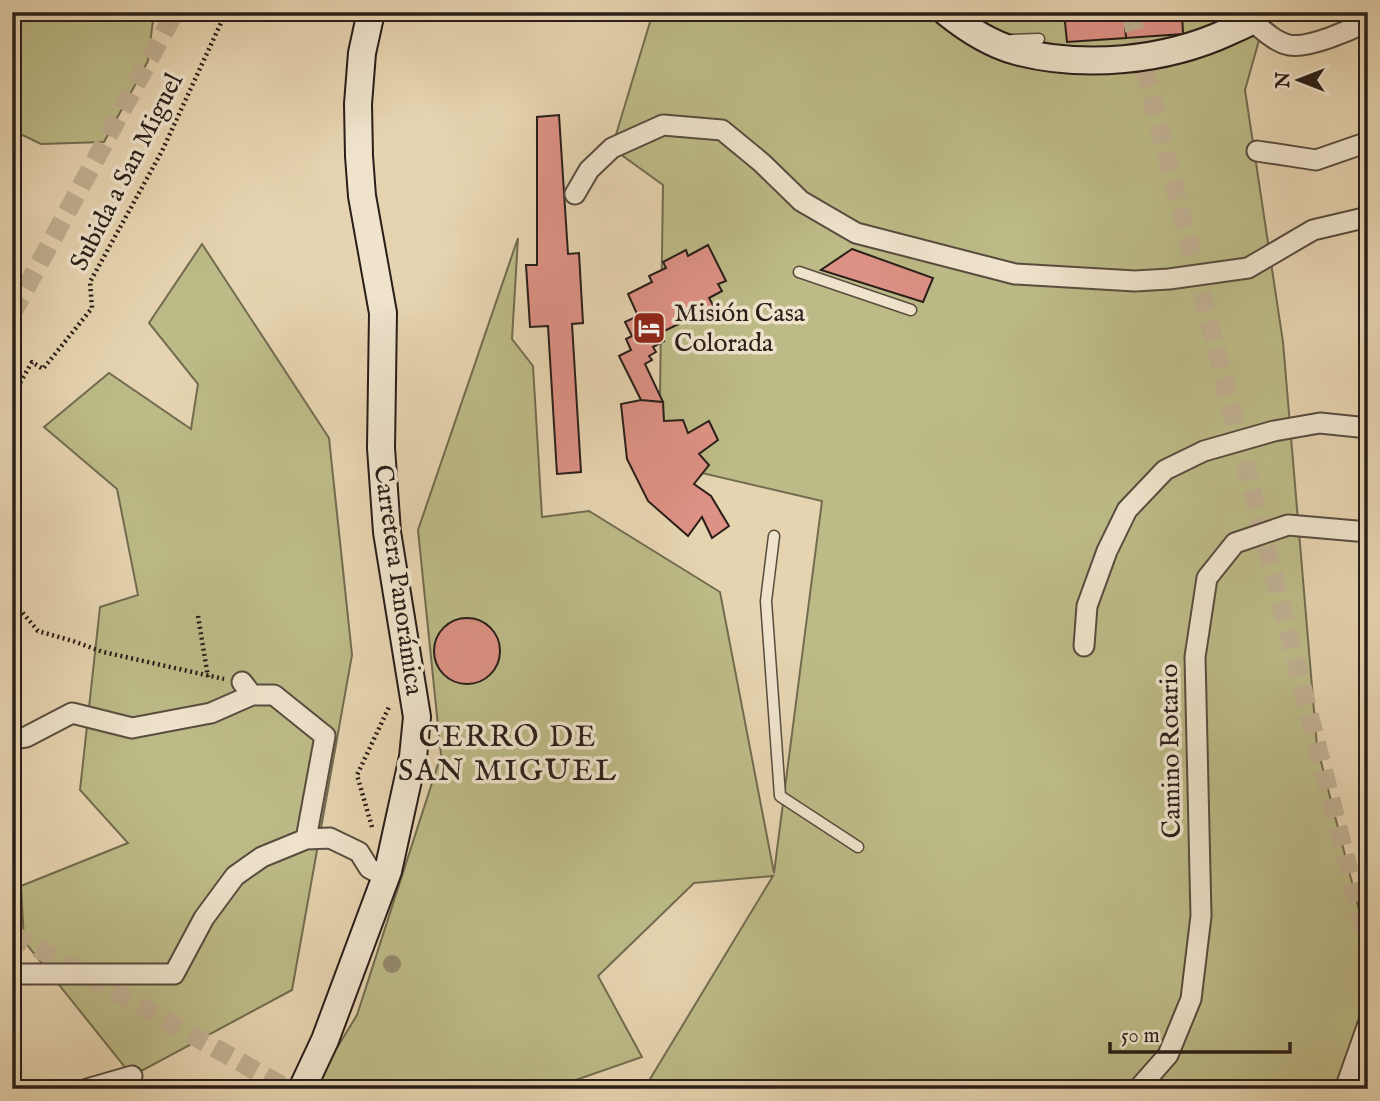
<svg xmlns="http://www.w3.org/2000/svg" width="1380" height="1101" viewBox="0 0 1380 1101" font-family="'IM FELL English',serif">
  <rect width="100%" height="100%" fill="#e6d4b0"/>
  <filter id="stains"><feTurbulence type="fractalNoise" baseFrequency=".00286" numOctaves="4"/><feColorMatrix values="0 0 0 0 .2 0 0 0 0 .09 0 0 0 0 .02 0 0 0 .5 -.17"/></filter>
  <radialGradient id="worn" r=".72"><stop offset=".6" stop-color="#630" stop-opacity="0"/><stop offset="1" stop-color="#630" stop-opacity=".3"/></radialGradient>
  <!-- green -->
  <path fill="#bcbb87" stroke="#726c50" stroke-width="2" d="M12 12H154L148 61 104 142 41 144 12 130Z
    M653 12H1267L1245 90 1283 342 1317 746 1368 945V1089H644L773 876 694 883 598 976 642 1057 550 1089H312L357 1015 441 755 418 530 518 238 512 339 533 366 542 517 589 511 720 592 774 873 822 501 659 463 663 185 612 148Z
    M202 244 329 438 352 655 292 990 132 1076 24 941 21 886 128 843 80 790 100 607 138 595 117 489 44 427 109 373 191 429 198 384 149 323Z"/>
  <!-- building -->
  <path fill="#de9185" stroke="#291e19" stroke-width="2" d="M1124 12H1182L1183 34 1126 38Z
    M1124 12 1126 38 1067 42 1064 13Z
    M559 115 568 254 579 253 583 323 572 324 581 472 557 474 548 326 530 327 526 265H537V117Z
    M708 245 726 281 718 284 722 291 709 298 714 307 660 333 664 341 653 347 656 352 649 356 652 360 645 364 663 402 641 400 619 356 631 350 626 339 632 336 625 322 638 316 628 294 652 282 649 276 666 268 663 262 686 250 688 256Z
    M852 249 933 278 923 302 821 270Z
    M641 400 663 402 664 421 683 420 688 433 709 421 718 440 699 454 709 465 694 484 711 496 729 526 712 538 702 517 688 536 648 501 627 459 621 404Z
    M434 651a33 33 0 1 1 66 0a33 33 0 1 1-66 0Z"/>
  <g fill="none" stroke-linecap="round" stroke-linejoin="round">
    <!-- street-tunnel -->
    <path stroke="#c0b092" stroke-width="19" stroke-dasharray="19 10" stroke-linecap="butt" d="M1130 12 1368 945
      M12 314 175 12
      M12 934 288 1089"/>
    <defs>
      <path id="lane" d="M1202 14 1215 12
        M1012 40 1039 39
        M799 272 911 310
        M774 536 766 601 780 796 858 847"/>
      <path id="street" d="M1252 21C1263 30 1275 42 1289 45 1308 49 1351 30 1368 21
        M1257 151 1316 160 1368 142
        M575 194 589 170 612 148 663 125 722 130 762 163 801 201 856 233 1015 274 1135 281 1169 279 1248 268 1313 230 1368 217
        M1084 646 1087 606 1107 551 1127 510 1165 470 1204 451 1274 431 1320 423 1368 428
        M242 682 252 695H274L325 736 306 839
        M12 739 26 737 72 713 132 728 211 713 252 695
        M12 974H174L204 918 235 876 262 857 306 839 330 838 359 852 369 868 386 877
        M87 1089 132 1076
        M1138 1089 1168 1055 1191 999 1201 916 1195 657 1207 578 1235 543 1288 525 1368 532
        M1345 1089 1368 1024"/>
      <path id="secondary" d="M946 12C967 29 990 44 1016 51 1084 69 1165 61 1228 32 1241 26 1251 23 1260 12
        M302 1089 325 1040 388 871 413 757 417 717 387 532 381 448 383 313 362 196 359 156 358 104 362 53 371 12"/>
    </defs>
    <!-- lane casing -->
    <use href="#lane" stroke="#584c3f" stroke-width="13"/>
    <!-- street casing -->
    <use href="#street" stroke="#584c3f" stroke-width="23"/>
    <!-- secondary casing -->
    <use href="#secondary" stroke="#291e19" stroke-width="30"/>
    <!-- path -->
    <path stroke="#291e19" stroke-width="4.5" stroke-dasharray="2 3.5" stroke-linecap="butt" d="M12 397 32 362 43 369 92 308 90 282 162 151 226 12
      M12 611 22 612 38 631 73 641 103 652 224 679
      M198 616 208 677
      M372 827 357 775 390 705"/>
    <!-- lane -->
    <use href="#lane" stroke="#efe3cc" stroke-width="10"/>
    <!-- street -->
    <use href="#street" stroke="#efe3cc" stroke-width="19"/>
    <!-- secondary -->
    <use href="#secondary" stroke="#efe3cc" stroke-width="26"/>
  </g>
  <!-- trees -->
  <circle fill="#968a6f" cx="392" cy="964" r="9"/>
  <!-- icons -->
  <defs>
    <symbol id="hotel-square" viewBox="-11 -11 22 22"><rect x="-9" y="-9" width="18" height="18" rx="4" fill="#8f2418" stroke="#efe3cc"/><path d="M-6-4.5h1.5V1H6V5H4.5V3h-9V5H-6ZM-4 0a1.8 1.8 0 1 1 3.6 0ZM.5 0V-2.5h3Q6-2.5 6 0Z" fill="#fff"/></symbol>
  </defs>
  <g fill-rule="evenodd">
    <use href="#hotel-square" x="630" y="309" width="38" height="38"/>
  </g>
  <g text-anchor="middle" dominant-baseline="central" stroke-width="7" stroke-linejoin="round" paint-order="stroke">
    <!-- street labels -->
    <g font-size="26" fill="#291e19" stroke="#efe3cc">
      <text transform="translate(127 172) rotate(-63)">Subida a San Miguel</text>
      <text transform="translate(398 580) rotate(82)">Carretera Panorámica</text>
      <text transform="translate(1171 751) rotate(-91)">Camino Rotario</text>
    </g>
    <!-- poi labels -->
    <g font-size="26" fill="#291e19" stroke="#efe3cc" text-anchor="start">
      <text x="674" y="313">Misión Casa<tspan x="674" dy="30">Colorada</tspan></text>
    </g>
    <!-- quarter labels -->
    <g font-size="30" letter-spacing="2" fill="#291e19" stroke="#efe3cc">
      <text x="508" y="738">CERRO DE<tspan x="508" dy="34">SAN MIGUEL</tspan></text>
    </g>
  </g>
  <!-- margin -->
  <rect width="1380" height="1101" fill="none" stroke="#e6d4b0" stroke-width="42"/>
  <rect x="14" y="14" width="1352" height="1073" fill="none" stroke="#291e19" stroke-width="3.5"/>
  <rect x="21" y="21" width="1338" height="1059" fill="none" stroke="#291e19" stroke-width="2"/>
  <!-- north arrow -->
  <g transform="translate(1299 80) rotate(270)" stroke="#efe3cc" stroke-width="5" paint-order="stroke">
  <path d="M0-5L12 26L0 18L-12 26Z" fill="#291e19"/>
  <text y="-10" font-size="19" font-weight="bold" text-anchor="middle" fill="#291e19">N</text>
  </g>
  <!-- scale -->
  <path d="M1110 1042v10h180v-10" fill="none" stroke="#291e19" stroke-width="3.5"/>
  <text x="1121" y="1042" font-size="21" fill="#291e19" stroke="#efe3cc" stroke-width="5" paint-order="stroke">50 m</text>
  <rect width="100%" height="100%" filter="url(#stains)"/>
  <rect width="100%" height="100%" fill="url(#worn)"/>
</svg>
